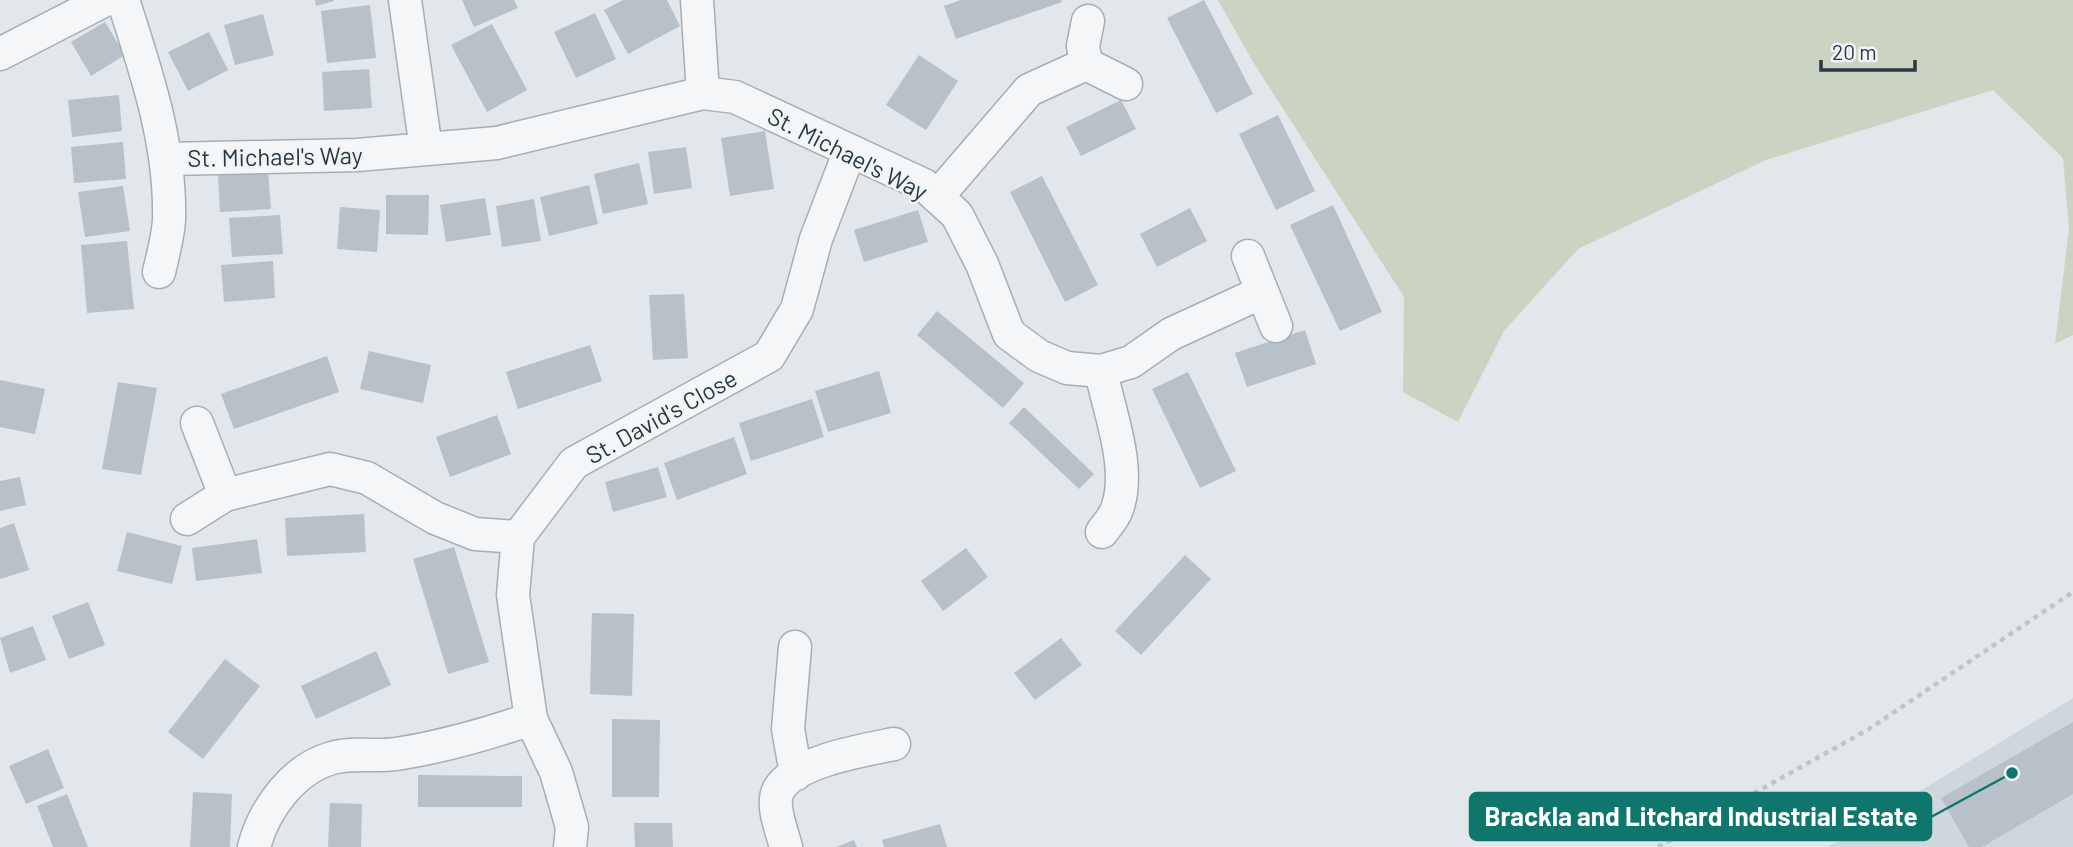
<svg xmlns="http://www.w3.org/2000/svg" width="2073" height="847" viewBox="0 0 2073 847" font-family="Barlow,sans-serif">
  <rect width="100%" height="100%" fill="#e1e7ea"/>
  <!-- built -->
  <path fill="#cfd6dc" d="M2073 698V847H1828Z"/>
  <!-- green -->
  <path fill="#cbd4c2" d="M1218 0H2073V335L2055 344 2069 229 2063 158 1993 90 1766 160 1578 249 1504 331 1458 422 1403 392 1404 297 1253 62Z"/>
  <!-- building -->
  <path fill="#b8c1c8" d="M315 0H334V1L316 6Z
    M462 0H514L518 8 474 27Z
    M623 0H667L680 26 628 54 604 10Z
    M961 0H1061L1062 2 956 39 944 6Z
    M1204 0 1253 94 1216 113 1167 18Z
    M370 5 376 58 327 63 321 11Z
    M595 13 616 59 576 78 554 32Z
    M263 14 274 55 235 65 224 25Z
    M105 22 125 55 91 76 71 42Z
    M492 24 527 90 487 112 451 45Z
    M209 32 228 70 188 91 168 52Z
    M919 55 958 81 926 130 886 105Z
    M369 69 372 108 324 111 322 72Z
    M119 95 122 131 72 137 68 100Z
    M1121 100 1136 129 1081 156 1066 127Z
    M1278 115 1315 191 1276 210 1239 134Z
    M765 131 774 189 730 196 721 138Z
    M123 142 126 179 74 183 71 147Z
    M686 147 692 188 654 194 648 152Z
    M639 163 648 204 603 214 594 174Z
    M268 170 271 209 220 212 218 174Z
    M1042 176 1098 285 1065 302 1010 192Z
    M589 185 598 224 549 236 540 197Z
    M123 186 130 231 85 237 78 192Z
    M386 195H429L428 235 386 234Z
    M485 198 491 235 446 242 440 205Z
    M534 199 541 241 502 247 496 206Z
    M1333 205 1382 312 1340 331 1290 225Z
    M340 207 380 210 377 252 337 249Z
    M1190 208 1207 241 1157 267 1140 234Z
    M918 210 928 242 864 262 854 230Z
    M280 215 283 254 232 257 229 218Z
    M127 241 134 309 87 313 81 245Z
    M273 261 275 298 224 302 221 265Z
    M684 294 688 358 653 360 649 295Z
    M937 311 1024 383 1003 408 917 335Z
    M1305 330 1316 364 1247 387 1235 353Z
    M590 345 602 381 518 409 506 372Z
    M369 351 431 365 423 403 360 389Z
    M327 356 339 392 234 429 221 394Z
    M879 371 891 413 828 432 815 391Z
    M1188 372 1236 471 1200 488 1152 389Z
    M0 380 45 389 35 434 0 427Z
    M118 382 157 388 141 475 102 469Z
    M812 399 824 437 751 461 739 423Z
    M1024 407 1094 474 1079 489 1009 423Z
    M497 415 511 454 450 477 436 437Z
    M734 437 747 474 677 500 664 463Z
    M658 467 667 497 613 512 605 482Z
    M20 477 26 505 0 511V481Z
    M364 514 366 552 287 556 285 518Z
    M14 523 29 570 0 579V528Z
    M127 532 182 546 172 584 117 571Z
    M257 539 262 573 196 581 192 548Z
    M454 547 489 662 448 674 413 559Z
    M966 548 988 577 943 611 921 581Z
    M1185 555 1211 579 1141 655 1115 631Z
    M88 602 105 645 69 659 52 616Z
    M592 613 634 614 632 696 590 694Z
    M33 626 46 660 10 673 0 638Z
    M1061 638 1082 665 1035 700 1014 673Z
    M376 651 391 685 316 719 301 686Z
    M225 659 260 686 203 759 168 732Z
    M612 719 660 720 659 797H612Z
    M2073 722V794L1982 847H1969L1941 798Z
    M48 749 64 788 26 804 9 766Z
    M418 775 522 776V807H418Z
    M193 792 232 794 230 847H190Z
    M67 794 88 847H53L37 806Z
    M330 803 362 804 361 847H328Z
    M634 823H672L673 847H635Z
    M940 824 947 847H884L882 840Z
    M854 840 857 847H836Z"/>
  <g fill="none" stroke-linecap="round" stroke-linejoin="round">
    <defs>
      <path id="minor" d="M123 0C146 71 171 144 169 220 168 237 163 255 159 272
        M405 0 426 149
        M697 0 703 93
        M0 54 105 0
        M1086 64 1126 84
        M167 159 357 155 497 143 703 93 735 97 924 185 957 215 982 264 1009 334 1039 356 1067 368 1101 371 1131 362 1171 334 1260 293
        M937 197 1029 90 1086 64 1083 46 1088 21
        M1248 256 1276 326
        M1101 371C1109 412 1132 468 1117 509 1114 518 1107 525 1102 532
        M197 423 225 495
        M187 519 225 495 330 469 367 478 435 518 475 534 518 537
        M795 647 788 729 796 774
        M254 847C264 809 293 769 332 758 352 752 376 757 396 754 442 747 487 734 531 719
        M570 847 572 827 556 772 531 719 513 595 518 537 574 463 769 356 797 309 816 239 849 153
        M786 847C782 831 770 804 779 789 796 761 864 750 894 744"/>
    </defs>
    <!-- minor casing -->
    <use href="#minor" stroke="#a6afb5" stroke-width="35"/>
    <!-- path -->
    <path stroke="#bfc5c9" stroke-width="4.5" stroke-dasharray="5 5" stroke-linecap="butt" d="M1658 847 1869 729 2073 592"/>
    <!-- minor -->
    <use href="#minor" stroke="#f4f6f8" stroke-width="32"/>
  </g>
  <g text-anchor="middle" dominant-baseline="central" stroke-width="5" stroke-linejoin="round" paint-order="stroke">
    <!-- street labels -->
    <g font-size="24" fill="#293843" stroke="#f1f5f7">
      <text transform="translate(848 153) rotate(27)">St. Michael's Way</text>
      <text transform="translate(275 156) rotate(-1)">St. Michael's Way</text>
      <text transform="translate(661 416) rotate(-29)">St. David's Close</text>
    </g>
  </g>
  <!-- callouts -->
  <path fill="none" stroke="#0f766e" stroke-width="2.5" d="M2012 773L1931 817"/>
  <circle fill="#0f766e" stroke="#f1f5f7" stroke-width="2.5" cx="2012" cy="773" r="7"/>
  <rect fill="#0f766e" stroke="#0f766e" stroke-width="2.5" x="1470" y="793" width="461" height="47" rx="7"/>
  <g font-size="26" text-anchor="middle" font-weight="bold" fill="#fff">
    <text x="1701" y="826">Brackla and Litchard Industrial Estate</text>
  </g>
  <!-- scale -->
  <path d="M1821 60v10h94v-10" fill="none" stroke="#293843" stroke-width="3.5"/>
  <text x="1832" y="60" font-size="21" fill="#293843" stroke="#f1f5f7" stroke-width="5" paint-order="stroke">20 m</text>
</svg>
